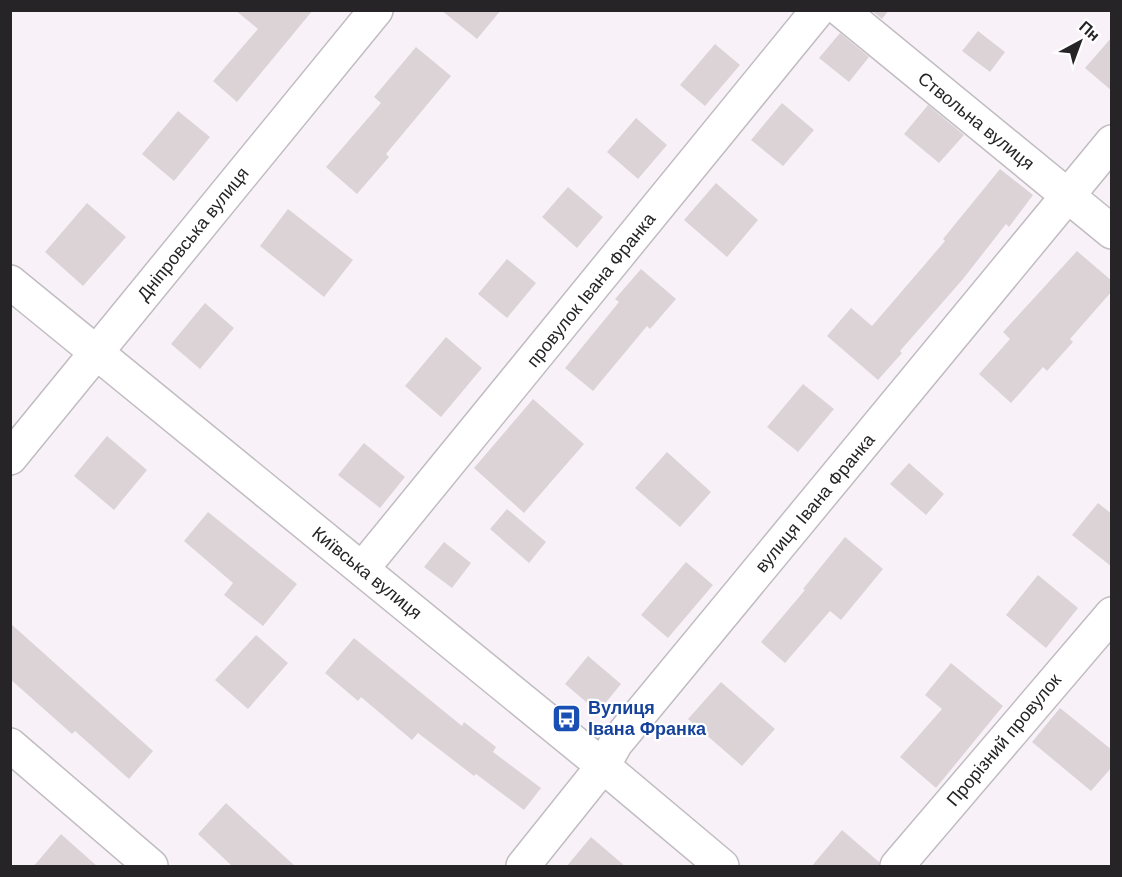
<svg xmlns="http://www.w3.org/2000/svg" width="1122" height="877" viewBox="0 0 1122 877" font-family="Helvetica,sans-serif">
  <rect width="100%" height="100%" fill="#f8f2f8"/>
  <!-- building -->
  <path fill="#dbd3d6" d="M235 10H313L237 102 213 81 258 29Z
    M441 10H501L477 39Z
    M871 10H889L882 19Z
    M978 31 1005 52 990 72 962 51Z
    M840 33 869 57 849 82 819 58Z
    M1112 37V91L1085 68Z
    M715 44 740 65 705 106 680 85Z
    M416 47 451 76 386 154 389 157 357 194 326 167 381 103 374 97Z
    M782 103 814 130 783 166 751 140Z
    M928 105 964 135 939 163 904 134Z
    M178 111 210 137 174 181 142 154Z
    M636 118 667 145 638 179 607 152Z
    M1000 169 1033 195 1009 227 1006 224 963 279 900 351 902 353 878 380 827 336 851 308 872 326 945 241 943 239Z
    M716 183 758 220 727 257 684 220Z
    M568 187 603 217 577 248 542 217Z
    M87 203 126 237 83 286 45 252Z
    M288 209 353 260 324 297 260 246Z
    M1077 251 1112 281V291L1070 339 1073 342 1047 371 1043 367 1011 403 979 374 1010 339 1003 332Z
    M507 259 536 283 507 318 478 294Z
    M641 269 676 299 650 329 647 326 593 391 565 368 619 302 615 299Z
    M205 303 234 328 200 369 171 344Z
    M446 337 482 368 441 417 405 386Z
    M803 384 834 409 798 452 767 427Z
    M533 399 584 444 524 513 474 468Z
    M107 436 147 470 114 510 74 476Z
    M364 443 405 477 380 508 338 475Z
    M667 452 711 492 680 527 635 488Z
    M909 463 944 494 926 515 890 484Z
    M1098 503 1112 514V567L1072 535Z
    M507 509 546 542 529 563 490 529Z
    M208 512 297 584 263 626 224 595 233 583 184 541Z
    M845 537 883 569 841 620 830 611 785 663 761 642 805 590 803 589Z
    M444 542 471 563 452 588 424 567Z
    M686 562 713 585 668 638 641 615Z
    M1038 575 1078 608 1046 648 1006 615Z
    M10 623 153 751 129 779 75 731 72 734 10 679Z
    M256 635 288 663 248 709 215 680Z
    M354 638 462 726 464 722 496 747 493 752 541 788 524 810 476 774 474 776 418 733 412 740 361 697 358 701 325 673Z
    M588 656 621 684 598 712 565 684Z
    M951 663 1003 706 936 788 900 757 942 709 925 695Z
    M721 682 775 729 742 766 688 719Z
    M1060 708 1112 750V767L1091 791 1032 742Z
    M226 803 296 867H233L198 834Z
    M842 830 879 862V867H811Z
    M61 834 98 867H33Z
    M591 837 626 867H566Z"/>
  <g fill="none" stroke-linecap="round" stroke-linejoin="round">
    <defs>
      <path id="street" d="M841 10 1112 232
        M10 458 376 10
        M362 569 818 10
        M10 745 151 866
        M523 866 603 766 616 743 1112 142
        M897 866 1112 614"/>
      <path id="secondary" d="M10 282 603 766 722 866"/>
    </defs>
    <!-- street casing -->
    <use href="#street" stroke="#c1bcc1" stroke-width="36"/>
    <!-- secondary casing -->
    <use href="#secondary" stroke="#c1bcc1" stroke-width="36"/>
    <!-- street -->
    <use href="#street" stroke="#fff" stroke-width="33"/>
    <!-- secondary -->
    <use href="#secondary" stroke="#fff" stroke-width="33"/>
  </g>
  <!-- icons -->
  <defs>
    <symbol id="bus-square" viewBox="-11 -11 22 22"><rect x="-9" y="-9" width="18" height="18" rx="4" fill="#1a4fb4" stroke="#fff"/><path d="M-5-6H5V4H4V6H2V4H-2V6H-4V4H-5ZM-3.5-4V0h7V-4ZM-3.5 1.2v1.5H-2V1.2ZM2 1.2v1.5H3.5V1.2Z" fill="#fff"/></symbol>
  </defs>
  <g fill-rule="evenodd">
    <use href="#bus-square" x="550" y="702" width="33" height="33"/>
  </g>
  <g text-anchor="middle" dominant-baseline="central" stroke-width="4.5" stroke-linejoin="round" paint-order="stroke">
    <!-- street labels -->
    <g font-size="18" fill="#262426" stroke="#fff">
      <text transform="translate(976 121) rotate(39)">Ствольна вулиця</text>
      <text transform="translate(193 234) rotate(-51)">Дніпровська вулиця</text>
      <text transform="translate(591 290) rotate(-51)">провулок Івана Франка</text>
      <text transform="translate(815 503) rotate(-50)">вулиця Івана Франка</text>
      <text transform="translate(367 573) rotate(39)">Київська вулиця</text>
      <text transform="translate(1004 740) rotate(-50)">Прорізний провулок</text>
    </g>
    <!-- transit labels -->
    <g font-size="18" font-weight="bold" fill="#164399" stroke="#fff" text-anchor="start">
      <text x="588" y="708">Вулиця<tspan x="588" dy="21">Івана Франка</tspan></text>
    </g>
  </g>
  <!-- border -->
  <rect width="1122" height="877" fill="none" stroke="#262426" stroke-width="24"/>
  <!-- north arrow -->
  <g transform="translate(1080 42) rotate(41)" stroke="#ffffff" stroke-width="4.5" paint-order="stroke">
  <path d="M0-4.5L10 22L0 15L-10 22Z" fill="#262426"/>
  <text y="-9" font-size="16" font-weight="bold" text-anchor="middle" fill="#262426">Пн</text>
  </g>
</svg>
